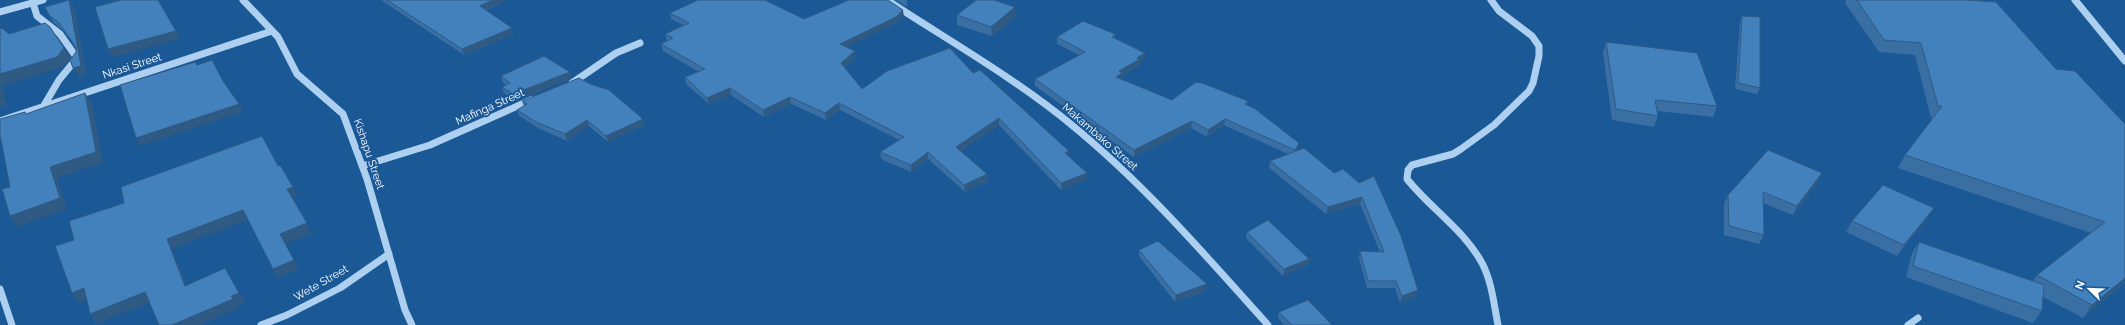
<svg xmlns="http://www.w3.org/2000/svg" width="2125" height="325" viewBox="0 0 2125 325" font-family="Raleway,sans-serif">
  <rect width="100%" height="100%" fill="#1a5896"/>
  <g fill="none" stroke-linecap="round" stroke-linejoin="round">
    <!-- minor -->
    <path stroke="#add0f0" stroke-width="7" d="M243 0 278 37 297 74 343 114 367 179 405 310 412 325
      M887 0C949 41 1015 78 1073 126 1145 185 1206 256 1268 325
      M1491 0 1499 11 1532 36 1539 46V56L1533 83 1529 91 1494 125 1461 149 1453 154 1412 165 1408 170 1407 179C1430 208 1464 230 1482 263 1492 282 1494 305 1498 325
      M2075 0 2125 61
      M33 3 37 16 60 34 77 58 59 80 43 107
      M0 12 43 0
      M572 83 616 53 640 43
      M0 121 272 31
      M362 166 430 145 531 100
      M0 289 12 325
      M261 325 287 315 340 288 389 254
      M1908 325 1918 318"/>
  </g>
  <!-- wall -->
  <path fill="#3a6fa3" d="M69 0 74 8 86 74 79 77 76 52V48L64 31 54 23 49 15Z
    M381 0H508L486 10 512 28 514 34 464 55Z
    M896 0H906L907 1V7Z
    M1846 0H1968L2125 124V282L2083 318 2043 297 2042 311 2033 323 1906 277 1912 253 1919 242 2033 281 2037 275 2091 233 1898 168 1905 155 1933 118H1931L1915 55 1879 52 1845 3Z
    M670 13 804 19 904 17 896 23 847 47 856 58 844 68 862 89 973 73 1069 151V156L1087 180 1061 190 999 125 961 151 987 174 988 181 965 192 928 159 911 172 881 159 880 152 899 140 840 110 826 120 791 104 764 117 731 95 709 104 686 84 685 77 699 72 663 51 661 44 667 41 665 34 683 25 671 19Z
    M957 15 1016 17 992 36 957 25Z
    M1742 16 1760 88 1757 94 1735 89 1740 22Z
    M1115 34V38L1144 60 1140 63V65L1122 76V79L1172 100 1248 101 1247 105 1298 151 1334 173 1359 183 1418 290 1416 297 1400 303 1395 288H1367L1359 258 1360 251 1380 252 1360 204 1326 214 1269 168 1270 161 1288 154 1224 125 1207 137 1191 128 1134 157 1035 86V79L1079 55 1057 44V37Z
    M1606 42 1717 106 1713 117 1658 111V116L1654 127 1612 120 1603 53Z
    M501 76 572 78 515 101 504 93 502 87 506 85 503 83Z
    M522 101 645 125 608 142 589 126 567 141 538 128 519 116 517 110 524 106Z
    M1818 182 1793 215 1763 203 1764 235 1759 244 1724 235V204L1728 195Z
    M1927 219 1897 256 1846 232 1852 221Z
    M1247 232 1309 259 1308 265 1283 276 1246 238Z
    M1139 250 1206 291 1175 302 1139 256Z
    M1279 312 1332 325H1284L1278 318Z"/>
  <!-- shaded-wall -->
  <path fill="#2f5a84" d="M69 0 74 8 86 74 79 77 73 68 81 66Z
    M493 0H508L482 11 480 6Z
    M1015 7 1016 17 992 36 991 27Z
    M903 10 904 17 896 23 841 50 840 44Z
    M512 28 514 34 464 55 462 49Z
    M176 31 180 39 113 57 108 49Z
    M64 48 71 58 63 67 2 86 7 106 0 108V74Z
    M855 51 856 58 842 70 841 63Z
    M1145 53 1144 60 1140 63V65L1122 76V79L1116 77 1119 71 1137 58Z
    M570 72 572 78 515 101 513 94Z
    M730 88 731 95 709 104 707 98Z
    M85 93 92 103 103 163 57 178 67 209 18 227 10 216 50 167Z
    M790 97 791 104 764 117 763 110Z
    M839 103 840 110 826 120 825 113Z
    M239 104 243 112 141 146 136 138Z
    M999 118V125L957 154 956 147Z
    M643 119 645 125 608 142 606 136Z
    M1225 119 1224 125 1207 137 1208 130Z
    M587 120 589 126 567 141 565 134Z
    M1192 121 1191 128 1134 157V150Z
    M1299 143 1298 150 1294 157 1295 150Z
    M1069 151V158L1065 153Z
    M928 152V159L911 172V165Z
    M1087 173V180L1061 190V183Z
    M1822 173 1818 182 1793 215 1797 206Z
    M987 174 988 181 965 192 964 185Z
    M293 187 297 196 292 198 287 189Z
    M1362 197 1360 204 1326 214 1328 207Z
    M1934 208 1927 219 1897 256 1904 245Z
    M243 210 248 220 172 249 191 295 185 286 167 239Z
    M307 223 312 233 285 244 299 269 278 278 273 269 280 234Z
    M1309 259 1308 265 1283 276 1284 269Z
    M225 268 245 302 237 306 239 308 201 325H172L231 296Z
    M2125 278V282L2083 318 2092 305Z
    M1207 284 1206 291 1175 302 1176 295Z
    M84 288 91 298 79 303 72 293Z
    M1418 290 1416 297 1400 303 1402 296Z
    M145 292 152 302 96 324 90 314Z"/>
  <!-- building -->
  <path fill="#4381bd" stroke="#2f5a84" d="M69 0 81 66 73 68 70 60 76 52V47L59 23 49 15 45 7Z
    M121 0H158L176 31 108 49 95 7Z
    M387 0H493L480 6 512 28 462 49Z
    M698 0H765L804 19 849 0H888L903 10 896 17 840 44 855 51 841 63 862 89 887 71 950 48 973 73 980 70 1069 151 1065 153 1087 173 1061 183 999 118 956 147 987 174 964 185 928 152 911 165 880 152 904 137 839 103 825 113 790 97 763 110 730 88 707 98 685 77 705 69 661 44 673 38 665 34 689 23 670 13Z
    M976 0H994L1015 7 991 27 957 15Z
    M1857 0H1968L1996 2 2056 69 2075 71 2125 124V278L2092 305 2037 275 2105 222 1905 155 1942 106H1938L1921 43 1884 40Z
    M1742 16 1760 17V88L1738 83Z
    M1083 21 1115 34 1112 37 1145 53 1137 58 1140 59 1119 71 1122 73 1116 77 1172 100 1196 82 1202 83 1248 101 1245 104 1254 108 1299 143 1295 150 1225 119 1208 130 1192 121 1134 150 1035 79 1085 52 1057 37Z
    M45 23 50 27 64 48 57 57 0 74V29L2 28 9 34Z
    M1606 42 1697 53 1717 106 1655 100 1658 116 1616 109Z
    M544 56 570 72 513 94 502 87 510 83 501 76Z
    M212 60 223 81 239 104 136 138 120 85 195 62 197 65Z
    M579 78 590 84 609 90 643 119 606 136 587 120 565 134 536 122 517 110 527 104 522 101Z
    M85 93 96 152 50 167 60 198 10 216 2 189 10 187 0 135V119L25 112 26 114Z
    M262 136 278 166 280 165 293 187 287 189 307 223 280 234 294 260 273 269 243 210 167 239 185 286 225 268 239 293 231 296 233 299 172 325H159L145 292 90 314 84 288 72 293 55 246 74 240 69 221 124 203 121 187Z
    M1304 148 1334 173 1343 169 1359 183 1374 176 1401 236 1418 290 1402 296 1396 281H1368L1360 251 1384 252 1362 197 1328 207 1270 161Z
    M1768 150 1822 173 1797 206 1763 192 1764 235 1729 226 1728 195Z
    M1883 185 1934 208 1904 245 1852 221Z
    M1268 220 1309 259 1284 269 1247 232Z
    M1158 241 1207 284 1176 295 1139 250Z
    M1919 242 2044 285 2042 311 1913 266Z
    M1308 300 1332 325H1292L1279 312Z"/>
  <g text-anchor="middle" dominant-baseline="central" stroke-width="4" stroke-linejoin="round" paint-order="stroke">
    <!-- street labels -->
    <g font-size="11" fill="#fff" stroke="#1a5896">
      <text transform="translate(132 66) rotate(-18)">Nkasi Street</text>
      <text transform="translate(490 107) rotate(-24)">Mafinga Street</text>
      <text transform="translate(1100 137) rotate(41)">Makambako Street</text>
      <text transform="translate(369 154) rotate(71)">Kishapu Street</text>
      <text transform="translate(321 283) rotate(-30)">Wete Street</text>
    </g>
  </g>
  <!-- north arrow -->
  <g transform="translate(2089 289) rotate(293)" stroke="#1a5896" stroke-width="3" paint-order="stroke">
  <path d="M0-3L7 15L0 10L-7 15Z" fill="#ffffff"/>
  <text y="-6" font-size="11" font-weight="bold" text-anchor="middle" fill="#ffffff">N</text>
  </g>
</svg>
